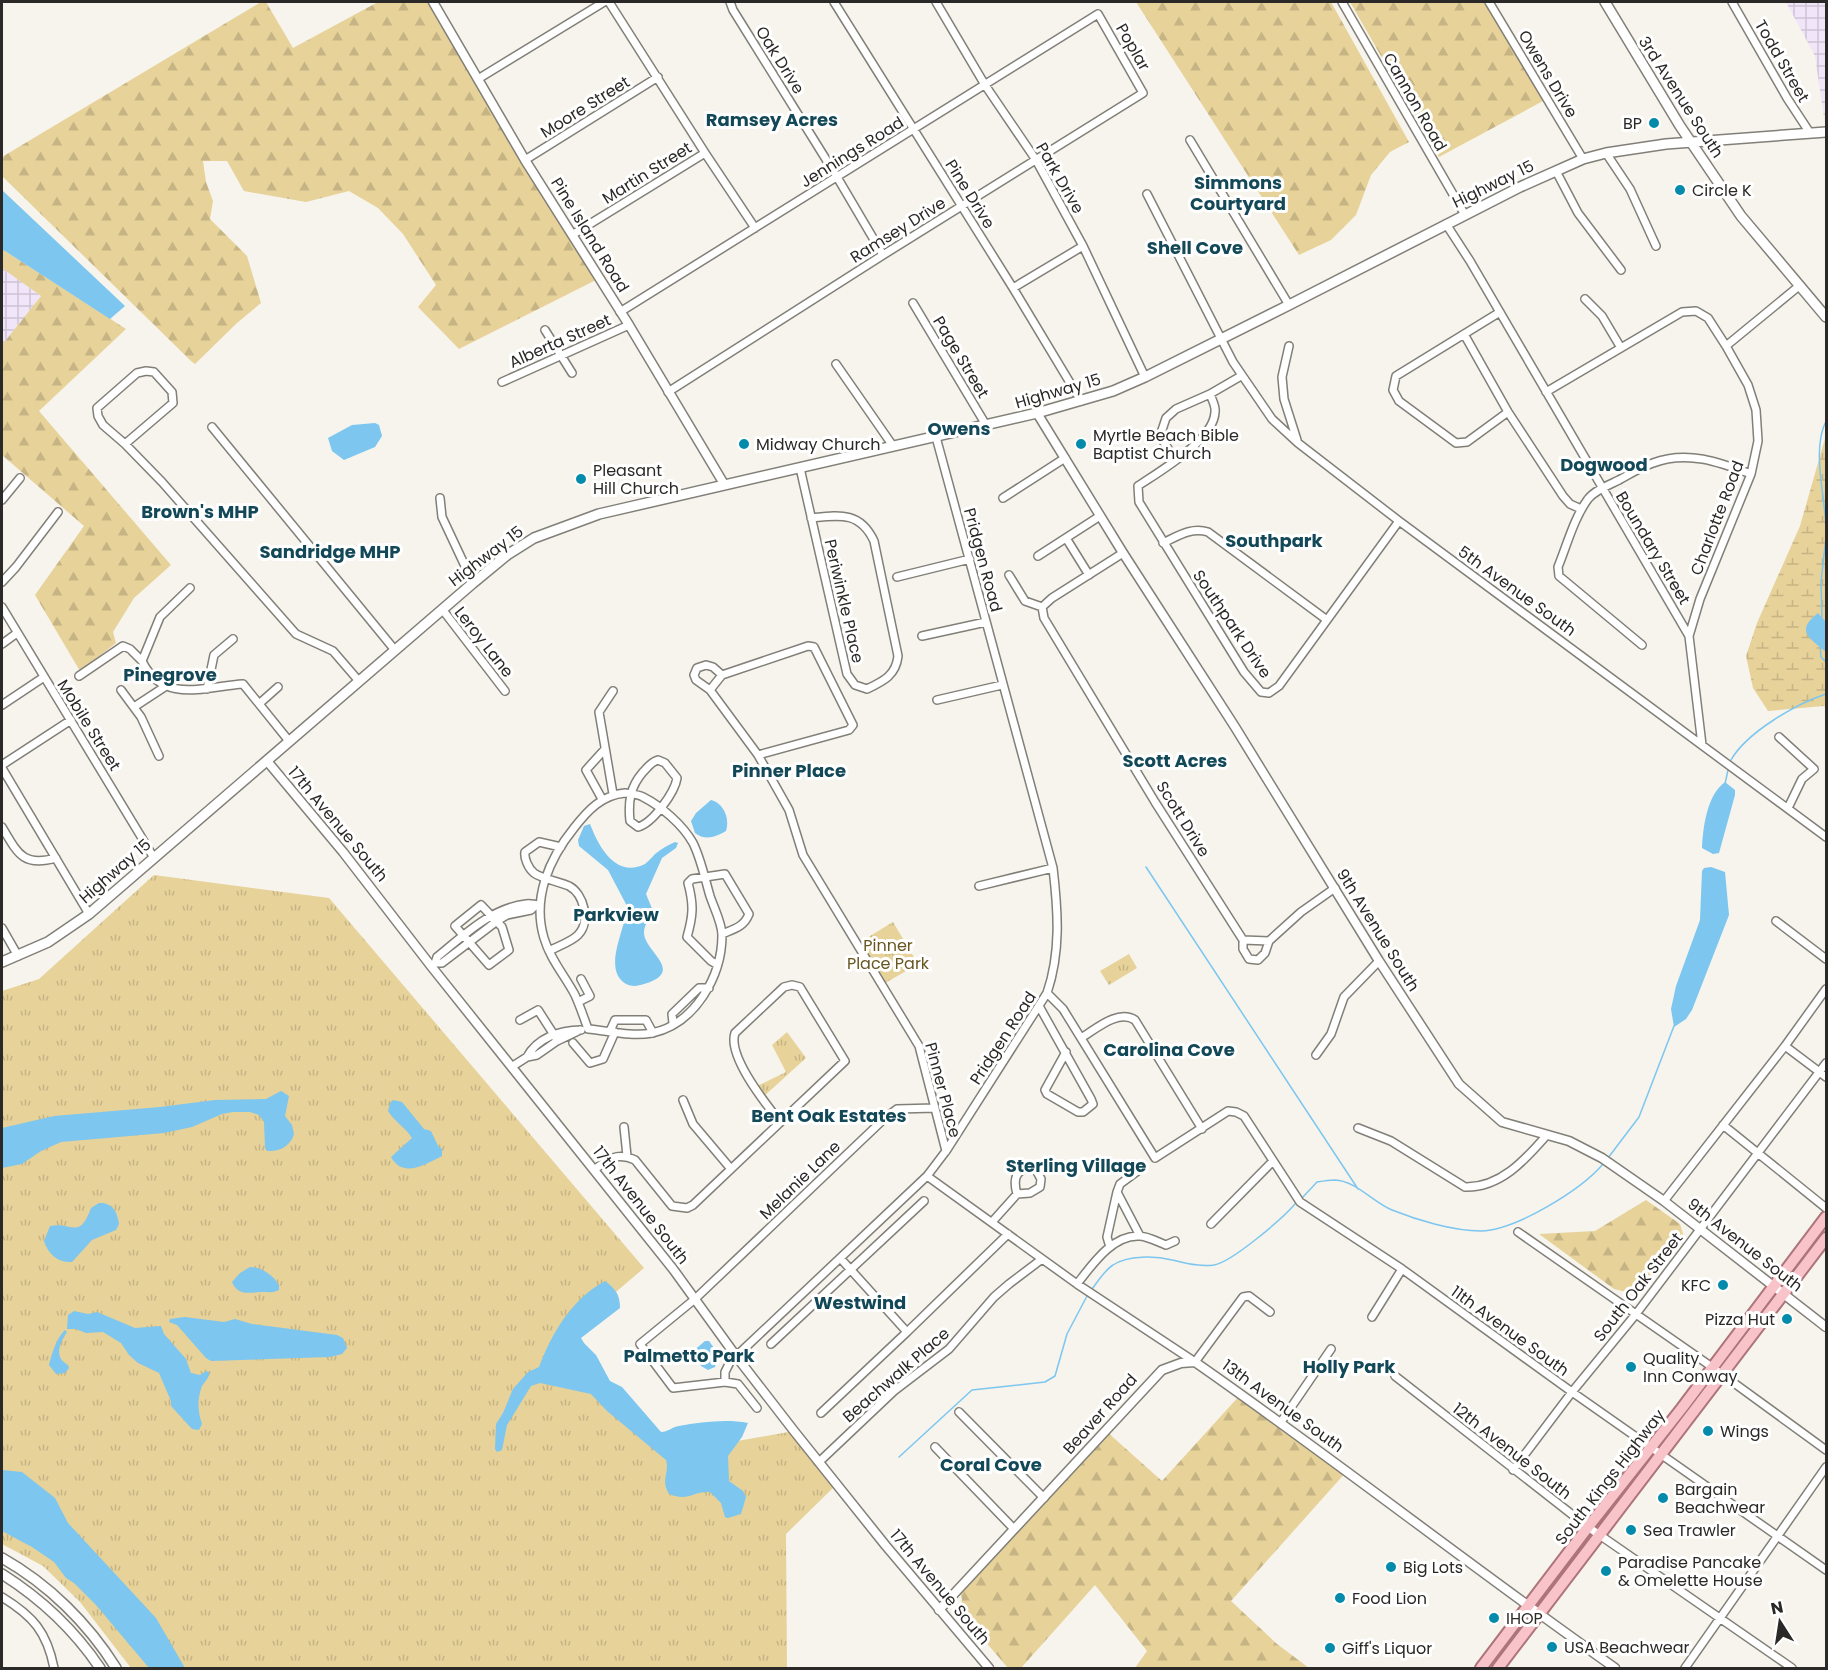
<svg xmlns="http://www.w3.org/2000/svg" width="1828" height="1670" viewBox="0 0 1828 1670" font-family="Poppins,sans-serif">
  <defs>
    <pattern id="industrial-grid" width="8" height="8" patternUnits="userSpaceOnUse" patternTransform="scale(1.5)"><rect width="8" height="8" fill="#f0e5f9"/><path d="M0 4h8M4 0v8" fill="none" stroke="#cec4d5"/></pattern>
    <pattern id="grass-tufts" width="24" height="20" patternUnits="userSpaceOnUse" patternTransform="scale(1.5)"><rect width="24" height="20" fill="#e7d299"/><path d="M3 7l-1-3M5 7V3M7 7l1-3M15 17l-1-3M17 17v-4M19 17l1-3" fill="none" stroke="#c6b484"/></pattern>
    <pattern id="forest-firs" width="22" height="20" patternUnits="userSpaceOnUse" patternTransform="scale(1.5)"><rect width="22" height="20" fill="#e7d299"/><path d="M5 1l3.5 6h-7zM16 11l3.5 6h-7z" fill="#c6b484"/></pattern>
    <pattern id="wetland-marsh" width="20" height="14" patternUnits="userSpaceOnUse" patternTransform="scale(1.5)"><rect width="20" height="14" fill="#e7d299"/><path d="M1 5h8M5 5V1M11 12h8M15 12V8" fill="none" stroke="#c6b484"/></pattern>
  </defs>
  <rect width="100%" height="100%" fill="#f6f4ec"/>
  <!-- industrial -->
  <path fill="url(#industrial-grid)" d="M1786 2H1826V131L1815 56Z
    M2 268 41 296 2 345Z"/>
  <!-- grass -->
  <path fill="url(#grass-tufts)" d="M154 875 329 898 644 1268 562 1338 665 1454 794 1431 837 1484 786 1534 787 1668H131L80 1602 43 1566 2 1544V991L39 979Z
    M893 922 918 964 882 985 857 944Z
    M1129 954 1137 968 1109 985 1100 971Z
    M787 1032 806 1058 761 1099 753 1088 786 1072 772 1045Z"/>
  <!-- forest -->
  <path fill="url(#forest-firs)" d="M261 2H266L293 48 378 2H434L600 278 459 349 418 307 436 285 403 234 378 208 349 191 306 202 244 191 227 161H203L206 182 213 201 210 219 247 256 261 303 237 323 195 364 191 361 2 176V157Z
    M1136 2H1331L1409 142 1390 152 1371 175 1356 215 1331 240 1299 255Z
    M1350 2H1486L1543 101 1439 157Z
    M2 249 126 329 39 411 171 565 134 598 113 632 116 643 80 671 35 595 84 526 2 455V345L41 296 2 268Z
    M1646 1200 1680 1224 1684 1237 1638 1295 1614 1289 1539 1234 1595 1231Z
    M1241 1394 1347 1471 1231 1601 1277 1644 1309 1668H1135L1147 1651 1095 1585 1021 1668H1008L960 1612 962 1599 959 1589 1106 1431 1162 1481Z"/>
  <!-- wetland -->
  <path fill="url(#wetland-marsh)" d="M1826 435V708L1824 706 1768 711 1753 688 1746 656 1757 623 1800 526Z"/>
  <!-- water -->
  <path fill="#7cc6f0" d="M2 190 125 306 110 319 2 249Z
    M375 423 379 425 382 436 375 447 344 460 332 451 328 438 352 425Z
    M1818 613 1826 622V652C1809 638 1795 631 1818 613Z
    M1725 782 1735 790V795L1719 853 1713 854 1702 848C1703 827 1707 795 1725 782Z
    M711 800C724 803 730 819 726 831 716 837 705 841 695 833L691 821 696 813Z
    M590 824C598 845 615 879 645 864 649 861 652 857 655 854 661 849 668 845 675 842L678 843 676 848 662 858 646 894 653 911C651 918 644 924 644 932 643 951 687 971 644 984 638 986 632 987 626 984 601 969 627 927 627 906L608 870 579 846 578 840 584 826Z
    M1711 867 1725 872 1729 915 1692 1010 1686 1019 1674 1027 1671 1009 1676 986 1700 920 1702 871 1704 868Z
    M281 1091 289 1096 285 1116 292 1125 294 1134C291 1146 279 1152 267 1151L265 1148 264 1122 259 1115 250 1112H233L222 1114 192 1127 164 1133 61 1142 41 1151 22 1164 2 1168V1128L54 1116 160 1107 215 1100 266 1099Z
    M393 1100 402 1102 424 1129 431 1131 438 1146 442 1149V1156C426 1164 403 1179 391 1157L412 1138C406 1128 395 1122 388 1111L390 1103Z
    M99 1203C113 1203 117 1211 119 1224L116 1230 92 1240 72 1262C58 1263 48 1254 44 1241L50 1226C72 1221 79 1241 91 1208Z
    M250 1267C261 1267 273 1275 279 1285V1290C273 1293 270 1292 263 1292 251 1292 238 1297 232 1282L240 1273Z
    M605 1281C616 1289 620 1295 620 1308L581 1338 584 1343 596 1355 610 1381 622 1387 661 1432C668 1432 672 1427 679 1426 701 1422 726 1419 748 1423L742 1437 728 1456 729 1481 743 1491 746 1497 741 1514 728 1518 725 1517 721 1503 710 1492C692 1491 689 1502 669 1494 660 1479 670 1474 666 1460L607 1411 591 1394 540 1383 531 1386 507 1425 502 1450 497 1452 495 1449 496 1424 503 1413 513 1389 528 1372 539 1367C552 1332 573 1298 605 1281Z
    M74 1311 88 1314 97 1312 135 1328 161 1326 164 1334 186 1359 191 1373 200 1375 206 1371 209 1372C210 1379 203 1382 201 1389 197 1401 198 1412 202 1424L199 1430 192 1429 171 1406V1401L159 1373 138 1363 129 1355 121 1343 103 1332 86 1333 76 1329H67L68 1315Z
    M185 1317 224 1322 235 1319 252 1324 337 1335 343 1338 347 1348 342 1354 330 1357 211 1361 206 1358 177 1325 169 1322 170 1319Z
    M65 1330 67 1332C60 1343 53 1357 68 1365L69 1368 65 1373 56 1374 49 1365C52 1353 56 1339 65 1330Z
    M705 1341H709L719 1355 715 1367 708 1370 701 1366 692 1352Z
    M2 1470 22 1472 55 1498 68 1523 156 1618 185 1668H149L96 1605 74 1583 66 1578 54 1562 32 1547 2 1531Z"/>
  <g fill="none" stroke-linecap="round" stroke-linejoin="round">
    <!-- stream -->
    <path stroke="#7cc6f0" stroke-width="1.5" d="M1826 421C1811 451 1826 498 1826 531
      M1822 617 1821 582 1826 537
      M1820 645 1821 657 1826 662
      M1731 760C1747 732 1796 704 1826 694
      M1725 784 1728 770
      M1146 867 1358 1189
      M1608 1158 1639 1117 1674 1026
      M1303 1197 1317 1182C1323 1181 1329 1180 1335 1180 1356 1181 1373 1202 1392 1210 1417 1220 1453 1231 1481 1231 1516 1230 1581 1190 1603 1164
      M1092 1289C1098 1281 1105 1270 1113 1265 1128 1255 1156 1256 1172 1260 1186 1263 1199 1267 1214 1265 1232 1262 1282 1219 1295 1204
      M899 1457 972 1390 1045 1382 1055 1376 1067 1334 1087 1296"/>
    <defs>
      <path id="minor" d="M609 2 705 153 755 228
        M730 2 733 10 837 177 883 255
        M834 2 1013 288 1081 401
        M936 2 985 85 1036 160 1083 246 1145 377
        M1342 2 1465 215
        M1489 2 1583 159
        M1732 2 1787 98 1810 133
        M478 79 604 2
        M1190 140 1289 305
        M1606 153 1630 189 1656 246
        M525 160 658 77
        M1556 171 1578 213 1621 270
        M1147 194 1233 362 1272 419 1298 443 1399 521 1826 837
        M1446 224 1470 261 1689 636 1702 745
        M572 235 705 153
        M1013 288 1083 246
        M1585 299 1602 316 1621 348
        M913 303 986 425
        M620 312 1098 14 1143 93 883 255 668 392
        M1500 312 1396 376 1393 390 1399 401 1456 443 1467 442 1508 412
        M545 330 572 373
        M1464 334 1508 412 1563 496 1570 504 1581 509
        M1289 346 1282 377 1284 399 1297 440
        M1726 346 1799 286
        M836 364 893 446
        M502 382 629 325
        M1546 392 1682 312 1696 311 1708 318 1726 346 1748 385 1756 410 1758 441 1751 474 1700 599 1689 636
        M1210 394C1212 400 1216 406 1215 412 1214 440 1160 471 1138 486L1139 502 1244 672 1261 692 1269 693 1279 686 1399 521
        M212 427 394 649
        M125 444 173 403 172 392 154 372 146 371 137 373 97 408 98 416 103 425 125 444 162 482 296 634 333 651 358 680
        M1175 460 1160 436 1166 418 1176 409 1210 394 1241 376
        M800 468 847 674 855 685 867 689C884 681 896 675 898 656L874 541C860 511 839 515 811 518
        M440 498 442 517 473 583
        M1003 498 1065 458
        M2 500 20 478
        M1066 538 1089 575
        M1163 543C1178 536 1191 527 1208 532L1327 620
        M1123 553 1052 598 1042 607 1044 618 1155 802 1243 940 1269 941 1301 912 1335 888
        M1038 556 1100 516
        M1009 575 1025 601 1042 607
        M897 577 970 559
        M2 582 16 567 58 512
        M190 588 160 617 142 661C163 705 207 686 243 684L289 741
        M2 607 154 858
        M442 609 505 691
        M922 636 986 622
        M2 644 17 633
        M1642 645 1559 576 1558 567C1567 545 1574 518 1588 499 1595 490 1609 485 1619 480 1630 474 1641 467 1653 463 1687 450 1719 462 1751 474
        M79 676 123 646 130 649 142 661
        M207 689 214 655 233 639
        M121 690 141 717 159 756
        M710 690 722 675 808 646 814 647 853 725 849 730 758 755 710 690 696 680 694 675 697 668 706 665 713 667 722 675
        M613 691 599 712 613 794
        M937 700 1002 685
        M260 703 278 687
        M2 705 44 677
        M134 707 166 686
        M1779 737 1814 769 1802 779 1788 808
        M758 755 789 810 803 855 919 1046 946 1151
        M658 760 665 763 677 778C675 792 653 823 638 827L630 821C628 802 630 787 643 772 648 767 651 762 658 760Z
        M2 765 71 720
        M2 768 89 914
        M625 793C631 794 638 794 643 797 661 806 683 825 693 843 701 859 705 879 710 896 714 908 722 923 722 935 722 976 695 1024 652 1033 632 1037 609 1031 588 1029 584 1018 580 1006 575 995 565 976 550 959 544 938 532 898 549 859 574 828 588 810 602 795 625 793Z
        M602 799 586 770 605 749
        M2 827C18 854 23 867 56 858
        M979 886 1053 868
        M481 905 502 927 509 950 489 965 455 926Z
        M1776 921 1826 959
        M2 928 18 956
        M1243 940V949L1249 959 1258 960 1265 953 1269 941
        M549 951C558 946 571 942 578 935 591 922 584 894 569 886 560 882 540 878 534 873 528 868 524 858 525 852L539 842 561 847
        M435 963H442L497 921 507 915 531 910 535 906
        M716 964 711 961 687 937C693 916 694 905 688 883L692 879 725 874 749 914C744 927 734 929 722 934
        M431 966 435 963 437 957C463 936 491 908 526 904 531 903 534 905 540 905
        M1047 993 1063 1009 1155 1158 1228 1111 1236 1112 1244 1116 1300 1202 1402 1269 1572 1392 1826 1570
        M578 1002 590 996 581 979
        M1039 1006 1091 1099 1093 1104 1083 1112H1078L1047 1094 1045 1090 1066 1052
        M520 1020 538 1010 556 1038
        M673 1023 672 1014 699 988H709
        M610 1031 615 1020H646L653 1033
        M1081 1038C1096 1029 1118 1009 1135 1020L1202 1129
        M573 1043 590 1063 603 1059 615 1032
        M1785 1046 1826 1077
        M1316 1055 1331 1034 1344 997 1379 961
        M527 1057C537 1038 560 1030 581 1030
        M513 1066 527 1057 537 1055 557 1041 580 1030
        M683 1100 693 1124 731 1169
        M1723 1125 1826 1208
        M624 1127 627 1156
        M1358 1128 1391 1141 1465 1187C1500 1188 1525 1160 1546 1136
        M594 1170C608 1159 617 1152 635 1160L672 1206 687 1208 693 1205 845 1061 800 987 792 985 784 987 735 1033C727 1056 766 1104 780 1122
        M927 1176 1077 1284 1195 1362 1243 1297 1249 1296 1270 1312
        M1117 1192 1120 1184 1139 1170
        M1664 1201 1785 1046 1826 989
        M992 1222 1017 1194 1030 1193 1040 1187 1041 1179 1036 1170 1030 1167C1015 1170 1013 1180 1017 1194
        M1211 1224 1273 1161
        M1518 1232 1712 1367 1826 1450
        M1110 1247 1107 1237 1117 1192 1140 1236
        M841 1259 907 1332 1008 1234
        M1077 1284C1092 1265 1112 1235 1139 1236 1147 1236 1158 1242 1166 1245L1175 1241
        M1372 1317 1402 1269
        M771 1344 924 1201
        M1395 1376 1588 1527 1792 1668
        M725 1382V1372L730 1362 927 1176 946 1151 1047 993C1061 952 1058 911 1053 868L936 437
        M757 1408 738 1384 725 1382 673 1388 640 1344 695 1299 885 1118 897 1109 935 1108
        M959 1412 1044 1498
        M821 1413 907 1332
        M1281 1422 1331 1349
        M935 1447 1014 1529
        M819 1462 894 1391 949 1349 994 1297 1009 1284 1042 1259
        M1513 1470 1572 1392 1636 1314 1826 1063
        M2 1597C33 1616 47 1632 54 1668
        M1685 1668 1826 1467"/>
      <path id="tertiary" d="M433 2 525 160 629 325 724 484
        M1037 413 1123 553 1235 727 1379 961 1459 1084 1502 1122 1569 1141 1602 1158 1664 1201 1826 1327
        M267 761 343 852 431 966 673 1269 736 1356 794 1431 886 1546 989 1668
        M939 1610 1162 1370 1181 1363 1195 1362C1337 1461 1474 1569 1615 1668"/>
      <path id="secondary" d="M1605 2 1680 126 1741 216 1826 317
        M2 962 48 942 89 914 473 583 507 555 534 538 599 514 1037 413 1113 391 1145 377 1289 305 1520 187 1583 159 1606 153 1666 144 1826 132
        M2 1558C48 1584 88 1623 116 1668
        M2 1574C40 1598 75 1631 100 1668"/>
      <path id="primary" d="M1481 1668 1588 1527 1682 1408 1826 1217
        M1498 1668 1826 1238"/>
    </defs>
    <!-- minor casing -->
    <use href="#minor" stroke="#817f78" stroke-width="10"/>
    <!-- tertiary casing -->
    <use href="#tertiary" stroke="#817f78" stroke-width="11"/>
    <!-- secondary casing -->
    <use href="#secondary" stroke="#817f78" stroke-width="12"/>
    <!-- primary casing -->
    <use href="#primary" stroke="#ad747a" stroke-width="14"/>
    <!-- minor -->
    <use href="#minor" stroke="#fff" stroke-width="7"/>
    <!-- tertiary -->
    <use href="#tertiary" stroke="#fff" stroke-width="8"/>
    <!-- secondary -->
    <use href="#secondary" stroke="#fff" stroke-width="9"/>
    <!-- primary -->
    <use href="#primary" stroke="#f8c4ca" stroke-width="10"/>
  </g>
  <!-- markers -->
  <g fill="#048bab" stroke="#fff" stroke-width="2">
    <circle cx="1654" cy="123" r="6"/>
    <circle cx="1680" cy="190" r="6"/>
    <circle cx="744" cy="444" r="6"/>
    <circle cx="1081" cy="444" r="6"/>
    <circle cx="581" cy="479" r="6"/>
    <circle cx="1723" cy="1285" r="6"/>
    <circle cx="1787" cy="1319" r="6"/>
    <circle cx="1631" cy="1367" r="6"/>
    <circle cx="1708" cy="1431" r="6"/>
    <circle cx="1663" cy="1498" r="6"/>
    <circle cx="1631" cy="1530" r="6"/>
    <circle cx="1391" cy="1567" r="6"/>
    <circle cx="1606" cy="1571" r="6"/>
    <circle cx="1340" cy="1598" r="6"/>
    <circle cx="1494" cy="1618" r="6"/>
    <circle cx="1552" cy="1647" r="6"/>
    <circle cx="1330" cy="1648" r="6"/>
  </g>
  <g text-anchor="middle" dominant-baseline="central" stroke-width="6" stroke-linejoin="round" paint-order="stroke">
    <!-- street labels -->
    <g font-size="16" fill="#2a2927" stroke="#fff">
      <text transform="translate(1133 47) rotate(60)">Poplar</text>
      <text transform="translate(780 60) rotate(58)">Oak Drive</text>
      <text transform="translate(1782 61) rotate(60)">Todd Street</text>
      <text transform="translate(1548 74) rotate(59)">Owens Drive</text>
      <text transform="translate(1681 97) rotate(57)">3rd Avenue South</text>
      <text transform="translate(1415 102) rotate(60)">Cannon Road</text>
      <text transform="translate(585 107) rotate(-32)">Moore Street</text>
      <text transform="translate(852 152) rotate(-32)">Jennings Road</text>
      <text transform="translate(647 173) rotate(-32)">Martin Street</text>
      <text transform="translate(1060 178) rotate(60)">Park Drive</text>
      <text transform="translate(1493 184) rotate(-26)">Highway 15</text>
      <text transform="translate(970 194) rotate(58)">Pine Drive</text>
      <text transform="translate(898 230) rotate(-32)">Ramsey Drive</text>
      <text transform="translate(590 235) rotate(58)">Pine Island Road</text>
      <text transform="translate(560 341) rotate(-24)">Alberta Street</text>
      <text transform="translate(961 357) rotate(59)">Page Street</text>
      <text transform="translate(1058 391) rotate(-16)">Highway 15</text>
      <text transform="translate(1717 518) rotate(-69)">Charlotte Road</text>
      <text transform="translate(1653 548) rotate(59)">Boundary Street</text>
      <text transform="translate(486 556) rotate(-37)">Highway 15</text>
      <text transform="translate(983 560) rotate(75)">Pridgen Road</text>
      <text transform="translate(1517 591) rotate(36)">5th Avenue South</text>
      <text transform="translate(844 601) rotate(77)">Periwinkle Place</text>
      <text transform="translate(1232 624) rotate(56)">Southpark Drive</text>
      <text transform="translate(484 642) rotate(52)">Leroy Lane</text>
      <text transform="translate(89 725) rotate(58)">Mobile Street</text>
      <text transform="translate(1183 819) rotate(58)">Scott Drive</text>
      <text transform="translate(338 824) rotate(50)">17th Avenue South</text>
      <text transform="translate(115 871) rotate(-41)">Highway 15</text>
      <text transform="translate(1378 930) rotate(58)">9th Avenue South</text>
      <text transform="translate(1003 1038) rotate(-57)">Pridgen Road</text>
      <text transform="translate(943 1090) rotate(75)">Pinner Place</text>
      <text transform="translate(800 1180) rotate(-44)">Melanie Lane</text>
      <text transform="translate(641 1205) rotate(52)">17th Avenue South</text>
      <text transform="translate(1745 1245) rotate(38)">9th Avenue South</text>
      <text transform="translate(1638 1287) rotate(-52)">South Oak Street</text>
      <text transform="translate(1510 1331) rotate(36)">11th Avenue South</text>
      <text transform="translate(896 1375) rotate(-41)">Beachwalk Place</text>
      <text transform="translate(1283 1406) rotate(36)">13th Avenue South</text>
      <text transform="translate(1100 1414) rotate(-48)">Beaver Road</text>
      <text transform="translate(1512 1451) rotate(38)">12th Avenue South</text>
      <text transform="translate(1610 1477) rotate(-52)">South Kings Highway</text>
      <text transform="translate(940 1587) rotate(50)">17th Avenue South</text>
    </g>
    <!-- poi labels -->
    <g font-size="16" fill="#2a2927" stroke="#fff" text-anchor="start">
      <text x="1642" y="123" text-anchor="end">BP</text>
      <text x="1692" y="190">Circle K</text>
      <text x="1093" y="435">Myrtle Beach Bible<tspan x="1093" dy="18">Baptist Church</tspan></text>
      <text x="756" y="444">Midway Church</text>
      <text x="593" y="470">Pleasant<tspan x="593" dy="18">Hill Church</tspan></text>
      <text x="1711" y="1285" text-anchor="end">KFC</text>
      <text x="1775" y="1319" text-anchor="end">Pizza Hut</text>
      <text x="1643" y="1358">Quality<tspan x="1643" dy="18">Inn Conway</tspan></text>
      <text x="1720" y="1431">Wings</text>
      <text x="1675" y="1489">Bargain<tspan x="1675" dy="18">Beachwear</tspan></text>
      <text x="1643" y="1530">Sea Trawler</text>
      <text x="1618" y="1562">Paradise Pancake<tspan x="1618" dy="18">&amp; Omelette House</tspan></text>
      <text x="1403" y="1567">Big Lots</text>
      <text x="1352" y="1598">Food Lion</text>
      <text x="1506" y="1618">IHOP</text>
      <text x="1564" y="1647">USA Beachwear</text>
      <text x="1342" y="1648">Giff's Liquor</text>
    </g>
    <!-- park labels -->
    <g font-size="16" fill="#675620" stroke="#fff">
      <text x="888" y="945">Pinner<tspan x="888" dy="18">Place Park</tspan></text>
    </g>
    <!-- neighbourhood labels -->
    <g font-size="18" font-weight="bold" fill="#124857" stroke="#fff">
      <text x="772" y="119">Ramsey Acres</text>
      <text x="1238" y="182">Simmons<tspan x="1238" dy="21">Courtyard</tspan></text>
      <text x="1195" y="247">Shell Cove</text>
      <text x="959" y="428">Owens</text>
      <text x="1604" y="464">Dogwood</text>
      <text x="200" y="511">Brown's MHP</text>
      <text x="1274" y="540">Southpark</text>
      <text x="330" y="551">Sandridge MHP</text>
      <text x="170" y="674">Pinegrove</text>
      <text x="1175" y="760">Scott Acres</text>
      <text x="789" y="770">Pinner Place</text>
      <text x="616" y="914">Parkview</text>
      <text x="1169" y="1049">Carolina Cove</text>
      <text x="829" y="1115">Bent Oak Estates</text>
      <text x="1076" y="1165">Sterling Village</text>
      <text x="860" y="1302">Westwind</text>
      <text x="689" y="1355">Palmetto Park</text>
      <text x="1349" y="1366">Holly Park</text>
      <text x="991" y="1464">Coral Cove</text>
    </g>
  </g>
  <!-- border -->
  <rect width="1828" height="1670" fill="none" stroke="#2a2927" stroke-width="6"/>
  <!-- north arrow -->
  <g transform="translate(1780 1622) rotate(348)" stroke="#ffffff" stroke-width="4.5" paint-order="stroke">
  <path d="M0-4.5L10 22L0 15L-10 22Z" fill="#2a2927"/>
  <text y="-9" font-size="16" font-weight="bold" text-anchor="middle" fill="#2a2927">N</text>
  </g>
</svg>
